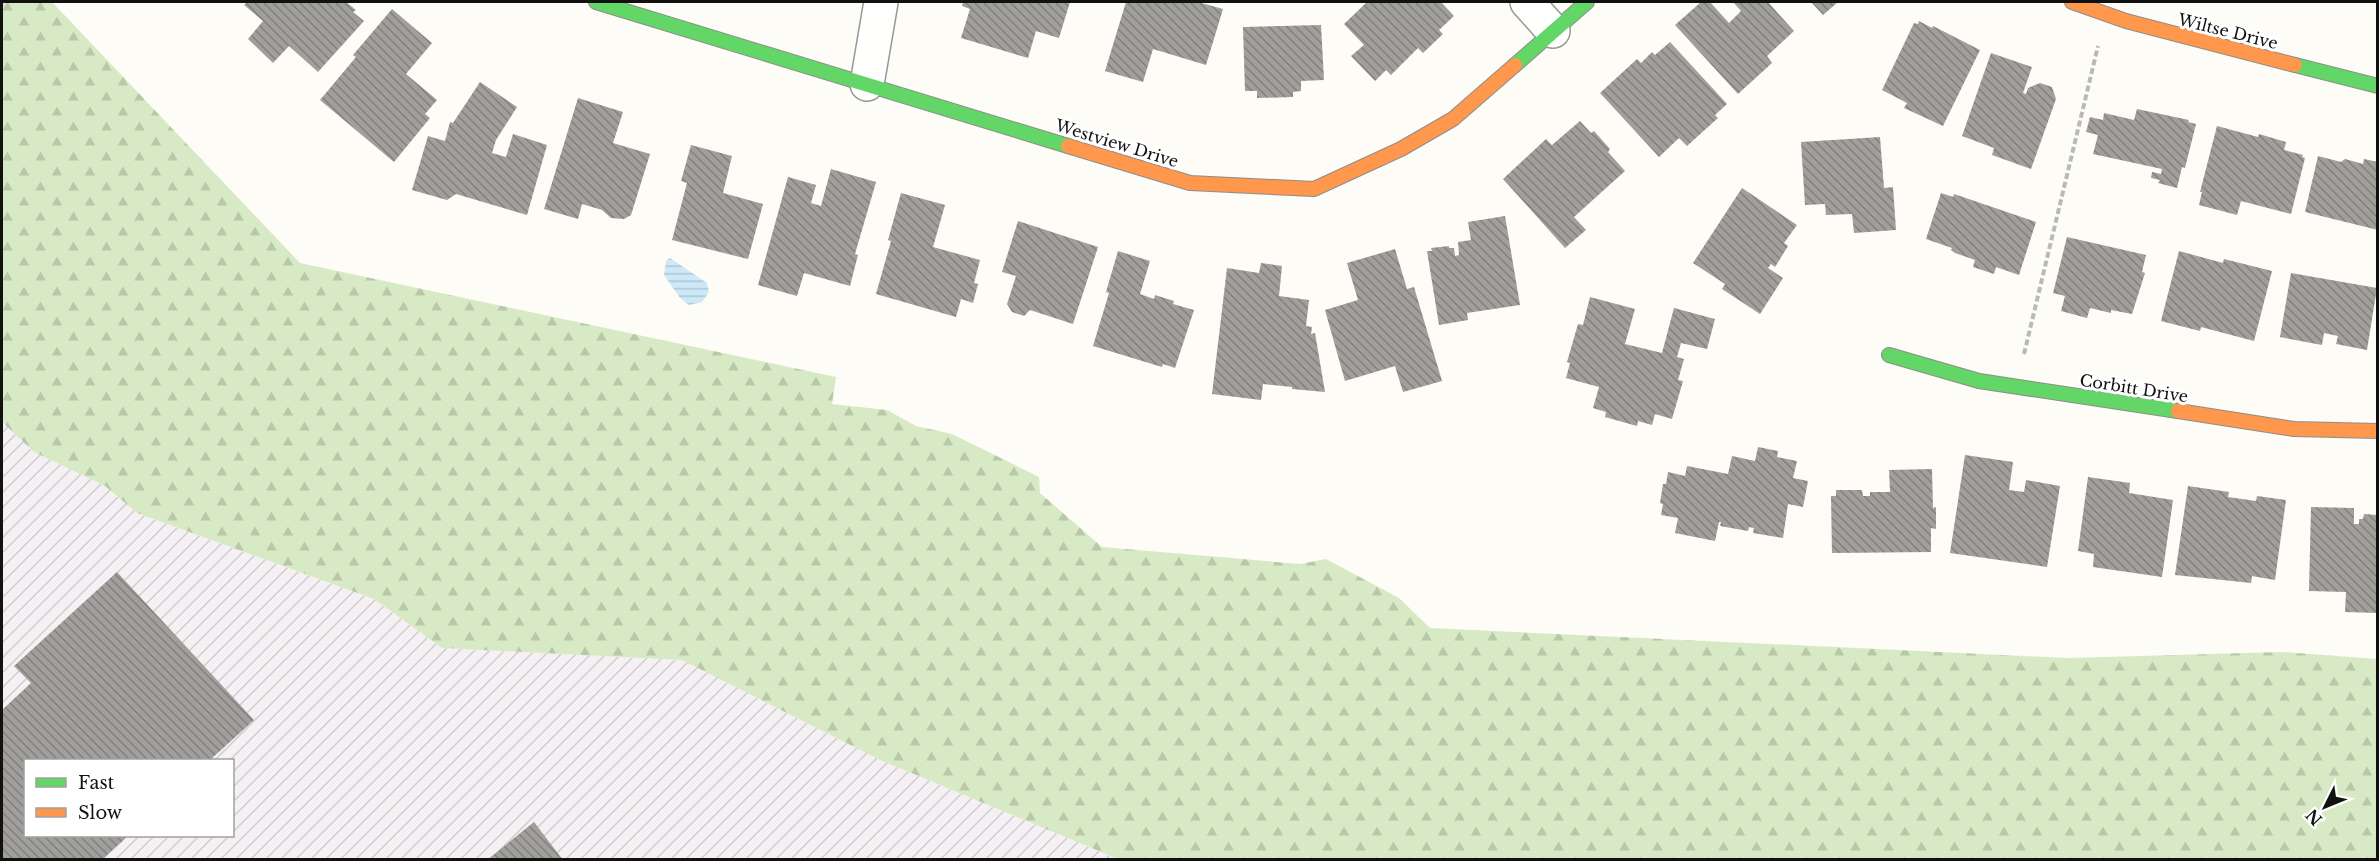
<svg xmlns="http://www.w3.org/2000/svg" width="2379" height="861" viewBox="0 0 2379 861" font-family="'Libre Baskerville',serif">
  <defs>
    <pattern id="industrial-furrows" width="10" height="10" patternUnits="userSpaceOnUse" patternTransform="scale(1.5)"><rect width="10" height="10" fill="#f5f0f3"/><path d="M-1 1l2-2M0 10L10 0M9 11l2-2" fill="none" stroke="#d1cdcf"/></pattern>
    <pattern id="forest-firs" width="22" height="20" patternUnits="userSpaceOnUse" patternTransform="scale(1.5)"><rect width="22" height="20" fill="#d8eac5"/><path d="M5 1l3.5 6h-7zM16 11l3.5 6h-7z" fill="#b8c8a8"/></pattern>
    <pattern id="water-rules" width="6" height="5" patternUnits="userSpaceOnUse" patternTransform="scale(1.5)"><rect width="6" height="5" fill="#cde8f7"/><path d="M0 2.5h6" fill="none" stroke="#afc6d3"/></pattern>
    <pattern id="building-back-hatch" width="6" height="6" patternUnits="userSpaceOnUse" patternTransform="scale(1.5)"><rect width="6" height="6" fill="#a19f9c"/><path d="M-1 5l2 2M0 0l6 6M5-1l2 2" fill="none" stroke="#82807e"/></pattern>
  </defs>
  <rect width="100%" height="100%" fill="#fdfcf7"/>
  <!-- industrial -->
  <path fill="url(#industrial-furrows)" fill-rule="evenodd" d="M2 422 34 452 105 486 137 513 374 599 442 648 682 660 880 760 1118 859H2ZM26 760H232V836H26Z"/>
  <!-- forest -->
  <path fill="url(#forest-firs)" d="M2 2H52L300 263 836 377 832 404 887 410 916 426 952 434 1039 477 1040 493 1102 547 1300 564 1326 559 1399 598 1430 628 2068 658 2282 652 2377 659V859H1118L880 760 682 660 442 648 374 599 137 513 105 486 34 452 2 422Z"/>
  <!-- water -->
  <path fill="url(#water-rules)" d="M670 258 707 283 709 292 702 302 689 305 680 298 664 275 666 261Z"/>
  <!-- building -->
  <path fill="url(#building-back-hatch)" d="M247 2H346L356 10 353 12 364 21 318 72 289 46 273 63 248 39 263 21 244 5Z
    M963 2H1070L1059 38 1036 31 1028 58 961 38 970 9 962 6Z
    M1126 2H1198L1223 9 1206 65 1153 49 1143 82 1105 71Z
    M1367 2H1441L1454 16 1439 30 1443 34 1423 53 1418 48 1391 75 1386 70 1375 81 1351 56 1364 45 1344 24Z
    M1701 2H1710L1729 23 1741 11 1734 3 1736 2H1768L1794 31 1767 56 1772 63 1738 94 1675 25Z
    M1811 2H1838L1823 15Z
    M392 9 432 43 406 74 437 100 425 114 430 118 394 162 320 100 356 57 353 55Z
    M1919 21 1932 28 1933 26 1980 50 1943 126 1904 108 1907 103 1882 90 1914 23 1918 24Z
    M1321 25 1324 80 1301 81V91L1293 92V97L1257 98V91H1245L1243 27Z
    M1670 42 1727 104 1715 115 1718 118 1687 146 1679 138 1659 157 1600 93 1637 59 1641 63 1652 52 1655 55Z
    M1991 53 2032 67 2023 93 2026 94 2028 88 2040 83 2052 87 2056 99 2031 169 1992 155 1994 148 1962 136Z
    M480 82 517 107 496 140 492 153 506 157 513 134 547 145 527 215 456 194 447 200 412 190 428 136 445 141 450 122 453 123Z
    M578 98 623 112 613 143 650 154 631 215 624 219 611 218 602 210 582 204 578 219 544 209Z
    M2137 109 2189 120 2188 122 2196 124 2185 168 2182 167 2177 188 2158 183 2160 180 2151 178 2152 172 2161 174 2162 169 2093 154 2098 135 2086 132 2090 117 2103 120 2104 113 2134 120Z
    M1580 121 1591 133 1594 131 1610 149 1608 152 1625 171 1574 217 1586 230 1565 248 1503 179 1546 139 1552 145Z
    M2217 126 2258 137 2259 134 2286 142 2284 150 2303 155 2302 157 2305 158 2291 214 2241 201 2237 215 2199 205 2202 192H2200Z
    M1880 137 1884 188 1893 187 1896 230 1854 233 1852 214 1826 215 1825 204 1805 205 1801 142Z
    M691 145 732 156 723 193 763 204 748 259 672 240 687 183 681 181Z
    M2318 156 2341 162 2345 159 2363 164 2364 159 2378 162V230L2305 212Z
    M831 169 876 182 855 254 858 255 850 286 804 273 797 296 758 285 788 177 816 185 811 203 821 206Z
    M1742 188 1797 225 1784 243 1788 246 1775 267 1771 264 1768 268 1783 278 1760 314 1722 289 1725 284 1693 263Z
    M901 193 945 205 933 247 980 260 974 283 978 284 973 303 961 299 956 317 876 294 891 241 888 240Z
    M1941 193 1953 197 1954 194 2036 222 2019 275 1996 267 1994 274 1973 267 1975 260 1955 253 1951 250 1952 248 1926 239Z
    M1505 216 1520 305 1467 313 1468 320 1439 325 1427 251H1432L1431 248 1449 246V248H1454L1455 256 1459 255 1458 242 1471 240 1468 222Z
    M1018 221 1098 247 1073 324 1030 310 1024 316 1012 312 1007 304 1016 276 1002 272Z
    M2067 237 2146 255 2142 272 2145 273 2132 314 2111 310V313L2090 308 2087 318 2061 311 2065 296 2053 293Z
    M1395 249 1407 289 1414 287 1442 381 1403 392 1395 366 1345 381 1325 310 1358 300 1347 263Z
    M1118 251 1150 261 1140 294 1154 299 1155 295 1174 301 1173 304 1194 310 1175 368 1163 364 1162 367 1093 346 1109 293 1106 292Z
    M2179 251 2223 263 2224 259 2272 271 2254 341 2201 327 2200 331 2161 321Z
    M1261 263 1282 266 1279 296 1309 300 1306 326 1312 327 1311 334 1315 333 1325 392 1292 389V387L1263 384 1261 400 1212 394 1227 268 1259 273Z
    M2291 273 2377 288 2367 350 2336 344 2338 336 2324 333 2322 345 2280 337Z
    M1590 297 1635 309 1625 344 1662 353 1674 308 1715 319 1707 349 1681 343 1677 357 1684 359 1678 380 1683 381 1672 419 1655 414 1652 425 1638 421 1637 426 1605 417 1606 412 1593 408 1599 387 1566 378 1570 363 1567 362 1578 324 1583 325Z
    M1758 447 1778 451 1777 457 1797 461 1793 478 1808 481 1803 507 1788 504 1783 538 1753 533 1754 528 1749 527 1748 531 1720 526 1721 522H1719L1715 541 1675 533 1678 518 1661 515 1663 504 1660 503 1663 484H1666L1668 472 1685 476 1687 466 1728 474 1732 456 1755 461Z
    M1965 455 2013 462 2009 490 2024 492 2026 480 2060 486 2047 567 1950 553Z
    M1932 469 1933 508 1936 507V529L1931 528V552L1832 553 1831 496H1836V490H1862L1863 496H1870V492H1890L1889 470Z
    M2088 477 2130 483 2129 493 2173 500 2162 577 2093 567 2094 554 2078 551Z
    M2188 486 2229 492 2228 497 2256 501 2257 496 2286 500 2275 580 2252 576 2251 583 2175 575Z
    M2311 507 2354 508V524H2359V519H2363L2364 514 2378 515V613L2345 612 2346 592 2309 591Z
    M117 572 254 720 210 760H26V836H128L102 860H2V710L31 683 14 666Z
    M534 822 563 860H487Z"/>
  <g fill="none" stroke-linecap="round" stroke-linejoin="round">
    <defs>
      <path id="street" d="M1527 2 1553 31
        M867 84 881 2"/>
      <path id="fast" d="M596 2 1068 146
        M1515 65 1587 2
        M2295 65 2378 86
        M1889 355 1979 381 2178 411"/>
      <path id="slow" d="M2072 2 2126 21 2295 65
        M1068 146 1190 183 1314 189 1401 149 1453 119 1515 65
        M2178 411 2294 429 2378 431"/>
    </defs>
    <!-- street casing -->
    <use href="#street" stroke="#979795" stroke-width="36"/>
    <!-- fast casing -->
    <use href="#fast" stroke="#8e8d8b" stroke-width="16"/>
    <!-- slow casing -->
    <use href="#slow" stroke="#8e8d8b" stroke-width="16"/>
    <!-- path -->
    <path stroke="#b9b9b8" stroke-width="4" stroke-dasharray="6 3" stroke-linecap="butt" d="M2024 354 2098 46"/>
    <!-- street -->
    <use href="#street" stroke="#fffffe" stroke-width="33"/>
    <!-- fast -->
    <use href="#fast" stroke="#63d668" stroke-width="14"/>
    <!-- slow -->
    <use href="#slow" stroke="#ff974d" stroke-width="14"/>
  </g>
  <g text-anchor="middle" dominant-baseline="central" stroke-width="6" stroke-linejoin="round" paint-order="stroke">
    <!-- street labels -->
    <g font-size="16" fill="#111" stroke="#fff">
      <text transform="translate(2228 31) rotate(14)">Wiltse Drive</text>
      <text transform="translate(1117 143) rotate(17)">Westview Drive</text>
      <text transform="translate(2134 388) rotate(9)">Corbitt Drive</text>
    </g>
  </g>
  <!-- border -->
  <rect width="2379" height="861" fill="none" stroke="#111111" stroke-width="6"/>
  <!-- legend -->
  <rect x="24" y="759" width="210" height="78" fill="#ffffff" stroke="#a0a0a0" stroke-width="1.5"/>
  <rect x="36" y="778" width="30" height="9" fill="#63d668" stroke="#a0a0a0" stroke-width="1.5"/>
  <text x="78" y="789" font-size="18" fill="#111111">Fast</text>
  <rect x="36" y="808" width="30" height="9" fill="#ff974d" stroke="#a0a0a0" stroke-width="1.5"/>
  <text x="78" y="819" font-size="18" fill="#111111">Slow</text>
  <!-- north arrow -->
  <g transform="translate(2325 807) rotate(227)" stroke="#ffffff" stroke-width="4.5" paint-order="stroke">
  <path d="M0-4.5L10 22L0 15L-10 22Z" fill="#111111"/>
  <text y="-9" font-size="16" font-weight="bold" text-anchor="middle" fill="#111111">N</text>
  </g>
</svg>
